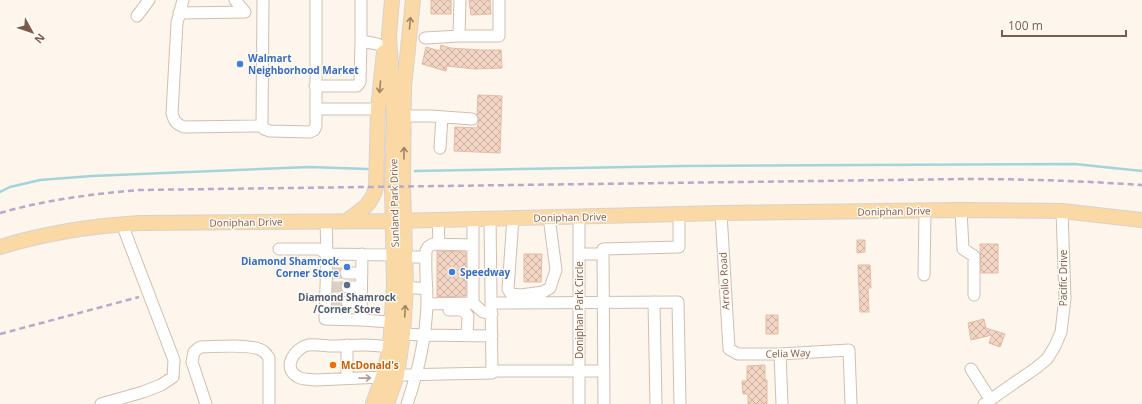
<svg xmlns="http://www.w3.org/2000/svg" width="1142" height="404" viewBox="0 0 1142 404" font-family="'Open Sans',sans-serif">
  <defs>
    <pattern id="building-cross-hatch" width="8" height="8" patternUnits="userSpaceOnUse"><rect width="8" height="8" fill="#f3d5c3"/><path d="M0 0l8 8M0 8l8-8" fill="none" stroke="#cab0a1"/></pattern>
  </defs>
  <rect width="100%" height="100%" fill="#fdf6ec"/>
  <g fill="none" stroke-linecap="round" stroke-linejoin="round">
    <!-- stream -->
    <path stroke="#a5d3da" stroke-width="2.5" d="M415 171 682 166 1075 164 1142 171
      M0 192 10 187 40 180 92 176 309 167 368 169"/>
  </g>
  <!-- building -->
  <path fill="url(#building-cross-hatch)" stroke="#e6bba3" d="M431 0H451V14H431Z
    M469 0H490L491 14 471 15Z
    M441 45 450 48 480 50H501L502 68 475 69 447 66 446 71 422 64 426 47 440 51Z
    M478 95 502 96 500 153 454 151 455 127 477 128 479 119 477 115Z
    M857 240H865V252L857 253Z
    M980 244H998V273H981Z
    M437 251 466 252V296L437 297Z
    M524 254H542L541 282H524Z
    M858 265H870L871 288H868L869 312H860Z
    M766 315H778V334H766Z
    M984 319 986 328 1005 334 1000 347 989 343 992 335 971 340 968 323Z
    M765 365V380H767V404H748V394H743L742 381H747V366Z"/>
  <g fill="none" stroke-linecap="round" stroke-linejoin="round">
    <!-- minor-tunnel -->
    <path stroke="#dcd0c4" stroke-width="11" stroke-dasharray="11 5.5" stroke-linecap="butt" d="M331 273H346
      M332 287H347
      M332 302H347"/>
    <defs>
      <path id="minor" d="M183 0 177 23 172 113C174 121 176 124 184 127L262 126
        M263 0 262 126 264 129 270 131 310 132 314 130 316 126V0
        M179 13 245 12 235 0
        M137 16 149 0
        M459 36H499V0
        M425 38 459 36 460 0
        M361 41 377 44 391 50
        M315 86H357L360 82 361 41V0
        M316 109H378
        M404 116H431L472 119
        M440 148 442 117
        M961 210 963 249 974 256V295
        M721 213 729 349 738 354H780L849 350 851 404
        M513 218 508 289 511 294 521 295 543 292 550 288 556 270 549 217
        M438 219 439 244
        M326 221 327 254
        M279 249H319L327 254
        M579 254H603
        M404 257H426
        M346 273H362
        M924 275 925 211
        M347 287H361
        M406 287 427 289
        M347 302 361 303
        M654 302 656 404
        M473 303 483 312 492 314
        M491 303 678 302 680 404
        M427 304 473 303V218
        M449 310C457 310 464 308 468 316L467 336
        M361 320 362 254
        M391 322 361 320 325 319 327 254 394 255
        M403 334 424 335 492 336
        M347 345V378
        M780 354 782 404
        M971 369 990 399
        M492 371H604
        M397 375 492 373 490 218
        M383 377 316 380C310 379 303 380 298 377 281 368 295 348 308 345 316 344 326 346 333 346 344 346 354 345 365 345 373 345 381 346 390 347
        M101 404 143 392 161 385 173 377 174 360 122 224
        M206 404 192 362 194 352 200 347C214 347 252 343 263 351 266 353 267 355 269 358V404
        M407 404C418 372 426 338 427 304 427 286 425 269 426 251L428 247 433 244 473 245
        M579 404V217
        M604 404 603 249 679 247V214
        M984 404 1036 368 1047 359 1055 346 1061 332 1065 298 1062 211"/>
      <path id="major" d="M346 221C360 211 372 205 376 187L378 109 384 52
        M0 247C45 233 91 226 139 223L393 221 721 213 960 210 1062 211 1142 220
        M373 404 384 373 390 347 394 285 392 187 394 120 389 35 392 0
        M387 404 397 375 403 334 406 287 403 187 404 87 413 0"/>
    </defs>
    <!-- minor casing -->
    <use href="#minor" stroke="#d1beb0" stroke-width="13"/>
    <!-- major casing -->
    <use href="#major" stroke="#dad1cd" stroke-width="16"/>
    <!-- minor -->
    <use href="#minor" stroke="#fff" stroke-width="11"/>
    <!-- major -->
    <use href="#major" stroke="#fbd9a5" stroke-width="14"/>
    <!-- rail -->
    <path stroke="#b9a8c9" stroke-width="2.5" stroke-dasharray="6 4" stroke-linecap="butt" d="M0 213C45 200 92 194 139 190L966 179C1025 179 1083 181 1142 185
      M0 334 139 297"/>
  </g>
  <!-- one-way arrows -->
  <defs><path id="oneway-shaft" d="M-6 0H5M1.5-3L5.5 0L1.5 3" fill="none" stroke-width="1.6" stroke-linecap="round" stroke-linejoin="round"/></defs>
  <g stroke="#a18267">
    <use href="#oneway-shaft" transform="translate(410 23) rotate(-85)"/>
    <use href="#oneway-shaft" transform="translate(380 87) rotate(95)"/>
    <use href="#oneway-shaft" transform="translate(404 153) rotate(-89)"/>
    <use href="#oneway-shaft" transform="translate(405 311) rotate(-87)"/>
  </g>
  <use stroke="#af9d94" href="#oneway-shaft" transform="translate(365 378) rotate(-1)"/>
  <!-- markers -->
  <g fill="#3f7fe0" stroke="#fffaf3" stroke-width="1.5">
    <circle cx="240" cy="64" r="4"/>
    <circle cx="347" cy="267" r="4"/>
    <circle cx="452" cy="272" r="4"/>
  </g>
  <circle fill="#5c6f8a" stroke="#fffaf3" stroke-width="1.5" cx="347" cy="285" r="4"/>
  <circle fill="#e8710a" stroke="#fffaf3" stroke-width="1.5" cx="333" cy="365" r="4"/>
  <g text-anchor="middle" dominant-baseline="central" stroke-width="3" stroke-linejoin="round" paint-order="stroke">
    <!-- shop labels -->
    <g font-size="10" font-weight="bold" fill="#366cbe" stroke="#fffaf3" text-anchor="start">
      <text x="248" y="58">Walmart<tspan x="248" dy="12">Neighborhood Market</tspan></text>
      <text x="339" y="261" text-anchor="end">Diamond Shamrock<tspan x="339" dy="12">Corner Store</tspan></text>
      <text x="460" y="272">Speedway</text>
    </g>
    <!-- street labels -->
    <g font-size="10" fill="#7a5c4d" stroke="#fffaf3">
      <text transform="translate(394 203) rotate(-91)">Sunland Park Drive</text>
      <text transform="translate(894 211) rotate(-1)">Doniphan Drive</text>
      <text transform="translate(570 217) rotate(-1)">Doniphan Drive</text>
      <text transform="translate(246 222) rotate(-1)">Doniphan Drive</text>
      <text transform="translate(1063 278) rotate(-90)">Pacific Drive</text>
      <text transform="translate(724 281) rotate(-93)">Arrollo Road</text>
      <text transform="translate(579 310) rotate(-90)">Doniphan Park Circle</text>
      <text transform="translate(788 353) rotate(-2)">Celia Way</text>
    </g>
    <!-- service labels -->
    <g font-size="10" font-weight="bold" fill="#4e5e75" stroke="#fffaf3">
      <text x="347" y="297">Diamond Shamrock<tspan x="347" dy="12">/Corner Store</tspan></text>
    </g>
    <!-- food labels -->
    <g font-size="10" font-weight="bold" fill="#c56008" stroke="#fffaf3" text-anchor="start">
      <text x="341" y="365">McDonald's</text>
    </g>
  </g>
  <!-- north arrow -->
  <g transform="translate(32 32) rotate(130)" stroke="#fffaf3" stroke-width="3" paint-order="stroke">
  <path d="M0-3L7 15L0 10L-7 15Z" fill="#7a5c4d"/>
  <text y="-6" font-size="11" font-weight="bold" text-anchor="middle" fill="#7a5c4d">N</text>
  </g>
  <!-- scale -->
  <path d="M1002 30v6h124v-6" fill="none" stroke="#7a5c4d" stroke-width="2"/>
  <text x="1008" y="30" font-size="12" fill="#7a5c4d" stroke="#fffaf3" stroke-width="3" paint-order="stroke">100 m</text>
</svg>
